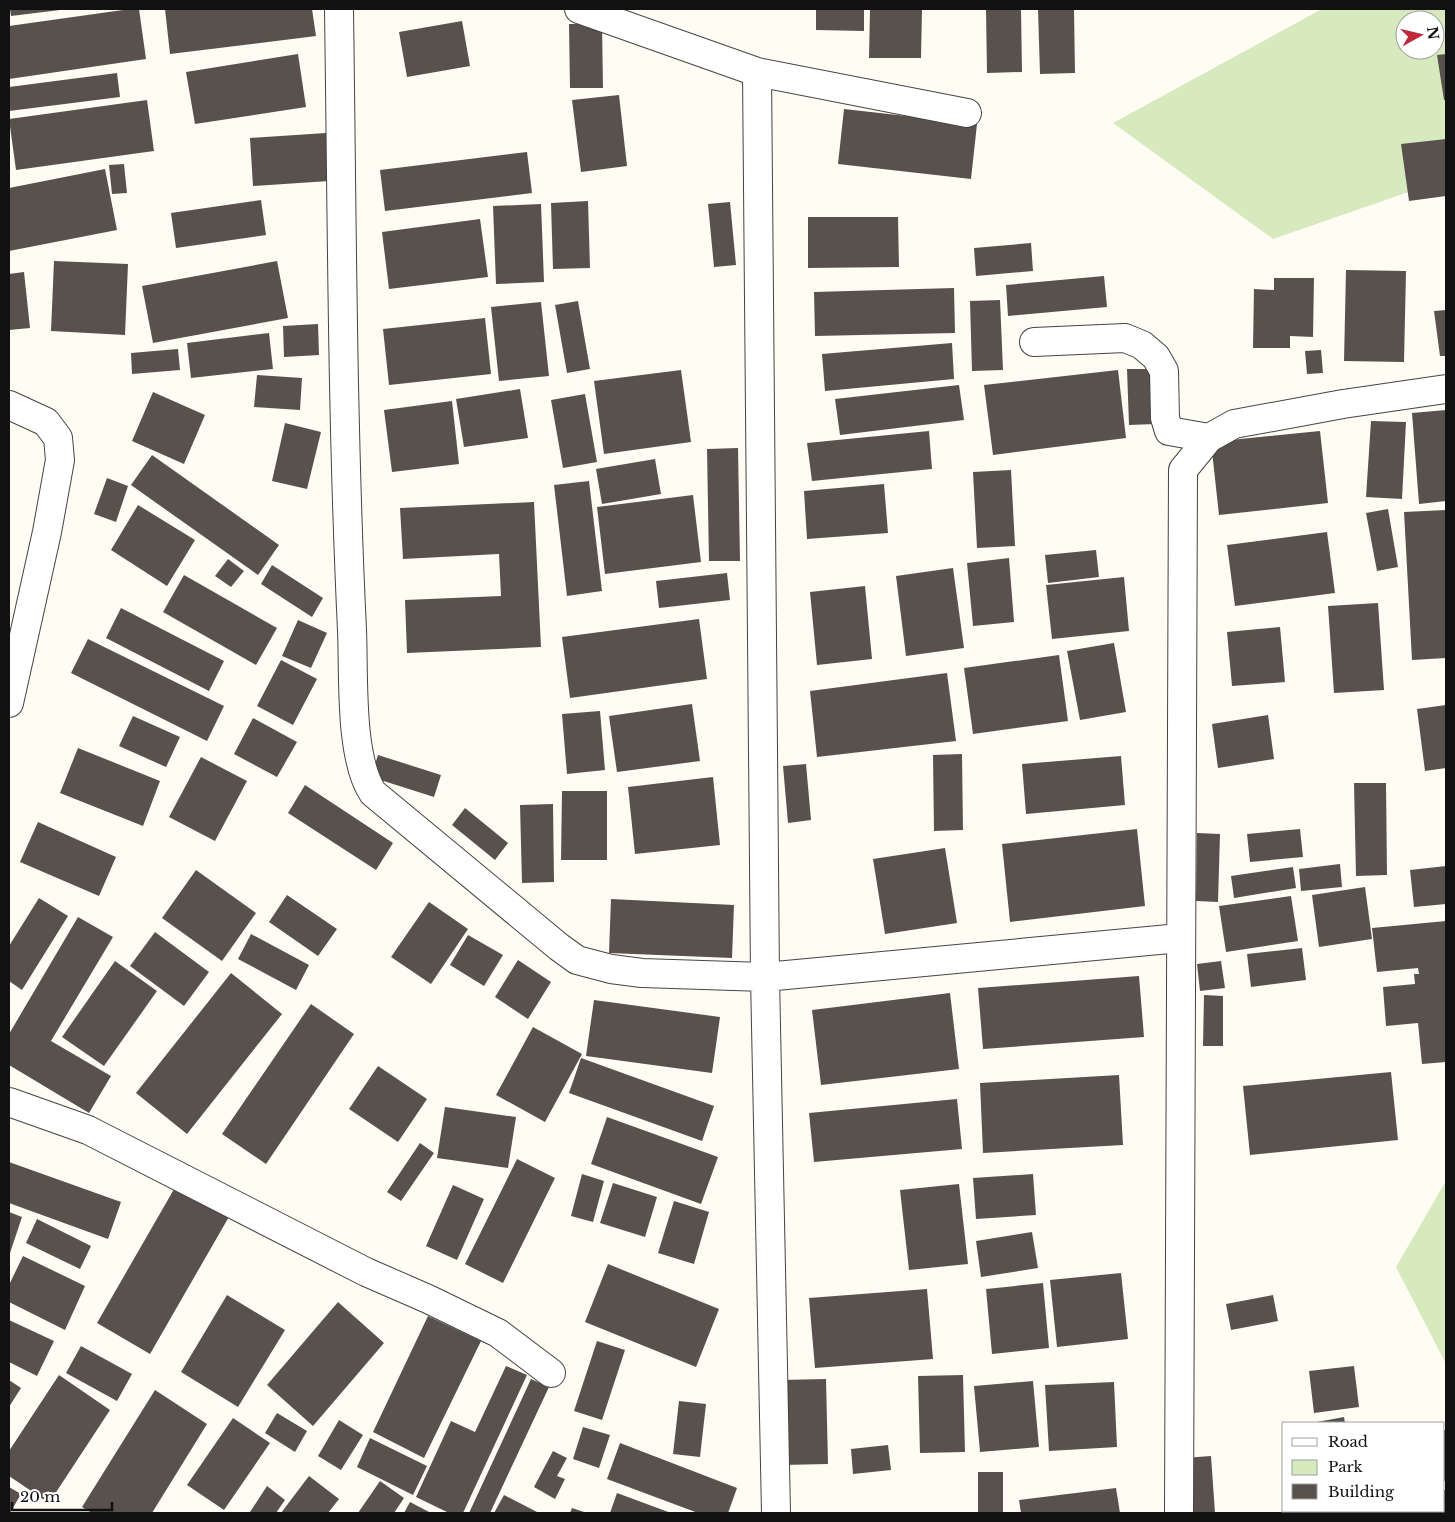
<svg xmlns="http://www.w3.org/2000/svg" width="1455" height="1522" viewBox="0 0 1455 1522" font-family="'Libre Baskerville',serif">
  <rect width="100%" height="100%" fill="#fffcf4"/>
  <!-- green -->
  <path fill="#d7eabd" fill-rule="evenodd" d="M1322 9H1446V179L1273 239 1113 123ZM1405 20H1435V50H1405Z
    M1446 1181V1364L1396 1267Z"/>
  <!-- building -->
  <path fill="#59514d" d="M10 9H60V10L11 16Z
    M130 9H139L146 59 9 79V26Z
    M165 9H312L316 36 170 54Z
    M816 9H864V31L816 30Z
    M870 9H922L921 58H869Z
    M986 9H1021L1022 72 987 73Z
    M1038 9H1074L1075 73 1040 74Z
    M462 21 470 66 407 77 399 32Z
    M569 24H602L603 88H570Z
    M298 54 306 107 195 124 186 72Z
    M1446 54V100H1444L1437 55Z
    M117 73 120 97 9 111V87Z
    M619 95 627 166 581 172 572 100Z
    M147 100 154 151 16 170 9 119Z
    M844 109 977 124 971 179 838 164Z
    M326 133 329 181 253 186 250 138Z
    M1446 139V196L1409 201 1401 144Z
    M527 152 532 193 385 211 380 170Z
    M124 164 127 193 112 194 109 165Z
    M105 169 117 230 9 251V188Z
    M261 200 266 235 176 248 171 213Z
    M588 201 590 268 553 269 551 203Z
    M730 202 736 265 714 267 708 204Z
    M541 204 544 282 496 284 493 206Z
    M808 217H898L899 267 808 268Z
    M480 219 488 277 389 289 382 232Z
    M1031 243 1033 271 976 276 974 248Z
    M54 261 128 264 125 335 51 331Z
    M277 261 288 318 153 343 142 286Z
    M1346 270 1406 271 1404 362 1344 361Z
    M24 272 30 328 9 330V274Z
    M1104 276 1107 307 1008 316 1006 285Z
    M1274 278H1314L1313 337 1290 336V348H1253L1254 289 1274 290Z
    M954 288 955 333 815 336 814 292Z
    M1000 300 1003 370 972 371 970 301Z
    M578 301 590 369 567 373 555 305Z
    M541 302 549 376 499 381 491 307Z
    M1446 310V356H1440L1434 311Z
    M485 318 491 374 389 385 383 329Z
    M318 324 319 355 284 357 283 326Z
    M269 333 273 369 191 378 187 343Z
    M952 343 954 379 825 391 822 354Z
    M178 349 180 370 132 374 131 353Z
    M1321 350 1323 373 1307 374 1305 351Z
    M1127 369H1153L1155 424 1129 425Z
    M681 370 691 442 604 454 594 381Z
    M1118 370 1126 438 993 455 984 385Z
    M257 375 302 378 300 410 254 407Z
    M959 385 964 420 840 435 835 399Z
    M520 389 528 438 464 447 456 399Z
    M153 392 205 415 184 464 132 441Z
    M585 394 597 462 563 468 551 400Z
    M452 401 459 464 392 472 384 410Z
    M1446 410V501L1419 504 1412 413Z
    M1371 421 1406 422 1402 499 1366 497Z
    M285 423 321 432 307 489 272 481Z
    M929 431 932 469 812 481 807 443Z
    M1320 431 1328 503 1219 515 1211 442Z
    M738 448 740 561H709L707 449Z
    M152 455 279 545 258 575 131 485Z
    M655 459 661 494 602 504 596 469Z
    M1011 470 1015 546 977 548 973 472Z
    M107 478 128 486 116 522 94 514Z
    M589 481 602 591 567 596 554 485Z
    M884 484 888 533 807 539 804 491Z
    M693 495 701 562 605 574 597 507Z
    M534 502 541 647 407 653 405 600 501 596 499 554 403 559 400 508Z
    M138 505 195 540 167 586 111 550Z
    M1388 509 1398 567 1377 571 1366 513Z
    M1446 510V658L1412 660 1404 512Z
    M1327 532 1335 593 1235 606 1227 545Z
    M1096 550 1099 577 1048 583 1045 555Z
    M1009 558 1014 622 973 626 967 563Z
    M228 559 244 571 231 587 215 576Z
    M272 565 323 598 312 617 261 584Z
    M953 568 964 648 906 656 896 576Z
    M727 573 730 600 659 608 656 581Z
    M184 575 277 628 256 665 163 612Z
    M1124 577 1129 631 1052 639 1046 585Z
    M865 586 872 659 817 665 810 592Z
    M1378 603 1384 690 1334 693 1328 606Z
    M121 608 224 661 209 691 106 638Z
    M699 619 707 679 570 698 562 637Z
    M298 620 327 633 311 668 282 656Z
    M1280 627 1285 682 1232 686 1227 632Z
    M88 639 224 706 207 741 71 673Z
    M1114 643 1126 712 1080 720 1067 651Z
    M1059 655 1068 721 973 734 964 668Z
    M281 660 317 679 293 725 257 706Z
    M947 673 956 741 817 757 810 691Z
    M692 704 700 761 617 772 609 716Z
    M1446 705V768L1425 771 1417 709Z
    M600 711 605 770 567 774 562 714Z
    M1268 715 1274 759 1218 768 1212 724Z
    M133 716 180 737 166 767 119 746Z
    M253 718 297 742 277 777 234 754Z
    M78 748 160 781 143 826 60 793Z
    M962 754 963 830 934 831 933 755Z
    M378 755 441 775 434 797 371 777Z
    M1121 756 1125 805 1026 814 1022 764Z
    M201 757 247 781 215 841 169 817Z
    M806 764 811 820 788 823 783 766Z
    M713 777 720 845 635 854 628 787Z
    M1354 783H1386L1387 875 1356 876Z
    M305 785 393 843 376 870 288 813Z
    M562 791H607V860H561Z
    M553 804 554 882 522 883 520 805Z
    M465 808 508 843 495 860 452 825Z
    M38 822 116 857 99 896 20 862Z
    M1137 829 1145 906 1010 922 1002 844Z
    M1300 829 1303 857 1250 862 1247 834Z
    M1197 833 1220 834 1218 902 1196 901Z
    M945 848 957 923 885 934 873 859Z
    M1340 864 1342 887 1301 891 1299 869Z
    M1446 866V904L1414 907 1410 870Z
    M1293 867 1296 888 1234 898 1231 876Z
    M196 870 256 913 222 961 162 918Z
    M1365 887 1372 939 1319 947 1312 895Z
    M287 895 337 929 318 956 269 922Z
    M1291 896 1298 941 1226 952 1219 906Z
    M39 898 68 916 22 990 9 981V946Z
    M611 899 734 905 732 958 609 953Z
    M429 902 468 929 431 984 391 957Z
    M78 917 113 937 51 1041 111 1076 89 1113 9 1065V1034Z
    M1446 921V1062L1422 1064 1418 1023 1386 1026 1383 987 1415 984 1414 974H1419L1418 968 1377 972 1372 928Z
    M155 932 209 972 184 1006 130 966Z
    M251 934 309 965 296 990 238 959Z
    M468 935 503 955 484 986 450 965Z
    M1302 948 1306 980 1251 987 1247 954Z
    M518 960 551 982 528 1019 495 997Z
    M115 961 157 991 104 1066 62 1037Z
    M1221 961 1225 988 1200 991 1197 964Z
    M231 973 282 1014 187 1134 136 1093Z
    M1139 976 1144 1037 983 1049 978 988Z
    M950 993 959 1069 821 1085 812 1010Z
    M1204 995 1223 996V1046H1203Z
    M594 1000 720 1017 712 1073 586 1056Z
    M311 1004 354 1034 266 1164 222 1134Z
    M533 1027 582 1054 545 1122 496 1095Z
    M581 1058 714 1106 702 1141 569 1093Z
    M378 1066 427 1099 398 1142 349 1109Z
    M1391 1072 1398 1140 1250 1155 1243 1086Z
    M1119 1075 1123 1145 983 1153 980 1083Z
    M957 1099 962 1149 814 1162 809 1113Z
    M445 1107 516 1117 508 1168 437 1158Z
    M607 1117 718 1157 701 1204 591 1164Z
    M420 1143 434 1153 401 1201 387 1192Z
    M517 1159 555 1178 503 1283 465 1264Z
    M9 1162 121 1202 108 1239 9 1203Z
    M582 1174 604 1181 593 1222 571 1216Z
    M1033 1174 1036 1215 976 1219 973 1178Z
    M613 1183 657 1197 645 1237 600 1223Z
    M177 1184 230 1215 150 1354 97 1323Z
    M959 1184 968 1264 909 1270 900 1190Z
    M453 1185 484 1199 457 1260 426 1246Z
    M674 1201 709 1212 694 1264 658 1253Z
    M9 1212 22 1217 9 1256Z
    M37 1219 91 1246 80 1269 26 1243Z
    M1032 1232 1038 1268 981 1277 976 1241Z
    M23 1256 85 1286 65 1330 9 1302V1285Z
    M608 1264 719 1309 696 1367 585 1322Z
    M1121 1273 1128 1339 1057 1347 1050 1280Z
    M1043 1283 1049 1348 992 1354 986 1289Z
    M927 1289 933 1359 815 1368 809 1298Z
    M227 1295 285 1330 238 1407 181 1372Z
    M1273 1295 1278 1321 1231 1330 1226 1304Z
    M338 1302 384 1343 313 1426 267 1385Z
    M428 1316 481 1341 424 1458 373 1432Z
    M9 1320 54 1341 37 1376 9 1362Z
    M597 1341 625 1350 602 1420 574 1411Z
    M81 1346 132 1374 117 1401 66 1373Z
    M506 1366 527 1375 463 1513H449L416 1497 451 1421 475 1432Z
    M1354 1366 1359 1407 1314 1413 1309 1371Z
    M59 1375 110 1410 49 1503 9 1476V1451Z
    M963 1375 965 1452 920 1453 918 1376Z
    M531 1379 549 1387 490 1513H469Z
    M826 1379 828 1464 782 1465 780 1380Z
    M9 1380 21 1388 9 1407Z
    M1033 1381 1039 1447 980 1452 974 1386Z
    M1114 1382 1117 1447 1049 1451 1045 1385Z
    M155 1390 207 1424 152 1513H92L82 1507Z
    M679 1401 706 1404 700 1457 673 1454Z
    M277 1413 307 1431 295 1452 265 1433Z
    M1344 1417 1345 1423H1318L1317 1422Z
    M233 1418 270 1443 224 1510 187 1485Z
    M339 1420 363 1435 341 1470 318 1456Z
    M583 1427 610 1435 599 1468 573 1459Z
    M1444 1430H1446V1481H1444Z
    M370 1438 427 1466 413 1495 357 1467Z
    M620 1443 737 1488 728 1513H698L607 1479Z
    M888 1445 891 1470 853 1474 851 1449Z
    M553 1451 567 1458 557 1476 565 1479 555 1499 534 1487Z
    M1211 1456 1215 1513H1188L1184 1458Z
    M978 1472H1003V1513H978Z
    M309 1476 339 1499 328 1513H281Z
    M380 1481 404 1498 394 1513H358Z
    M267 1486 285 1500 276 1513H251L250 1512Z
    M9 1487 21 1494 10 1513H9Z
    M1116 1488 1120 1513H1021L1019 1500Z
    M1444 1490H1446V1513H1378V1511H1444Z
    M617 1493 671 1513H610Z
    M504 1495 539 1513H494Z
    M410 1502 431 1513H404Z
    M572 1508 587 1513H570Z"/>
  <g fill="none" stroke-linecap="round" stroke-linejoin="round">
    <defs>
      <path id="minor" d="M339 9C342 216 342 423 352 630 354 674 349 757 373 793L559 947 577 960 611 969 642 973 765 977 1180 938
        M579 9 757 72 765 977 776 1513
        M757 72 967 113
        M1034 342 1125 338 1142 345 1156 357 1164 371 1165 418 1169 431 1209 438
        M9 405 46 422 58 438 60 460 47 532 9 703
        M9 1102 88 1130 366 1272 428 1299 498 1333 551 1373
        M1179 1513 1183 470 1209 438 1234 424 1343 404 1446 389"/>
    </defs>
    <!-- minor casing -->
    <use href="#minor" stroke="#444" stroke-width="30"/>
    <!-- minor -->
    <use href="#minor" stroke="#fff" stroke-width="28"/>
  </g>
  <!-- border -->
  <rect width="1455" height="1522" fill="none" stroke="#111111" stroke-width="20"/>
  <!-- legend -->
  <rect x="1282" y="1422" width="162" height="90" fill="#ffffff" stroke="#a0a0a0"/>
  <rect x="1292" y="1438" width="25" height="8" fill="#ffffff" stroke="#a0a0a0"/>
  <text x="1328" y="1447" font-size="15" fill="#111111">Road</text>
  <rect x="1292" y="1460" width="25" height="15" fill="#d7eabd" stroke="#a0a0a0"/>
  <text x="1328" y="1472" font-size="15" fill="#111111">Park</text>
  <rect x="1292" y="1484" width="25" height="15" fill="#59514d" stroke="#a0a0a0"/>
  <text x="1328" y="1497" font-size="15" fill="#111111">Building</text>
  <!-- north arrow -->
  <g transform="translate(1420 35) rotate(82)"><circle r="24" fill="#ffffff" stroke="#a0a0a0"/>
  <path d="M0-4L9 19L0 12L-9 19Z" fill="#c02939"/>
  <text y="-8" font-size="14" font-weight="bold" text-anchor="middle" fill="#111111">N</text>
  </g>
  <!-- scale -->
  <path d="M12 1502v8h100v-8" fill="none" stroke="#111111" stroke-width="2.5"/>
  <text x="20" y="1502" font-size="15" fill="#111111" stroke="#ffffff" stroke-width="4" paint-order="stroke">20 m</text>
</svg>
